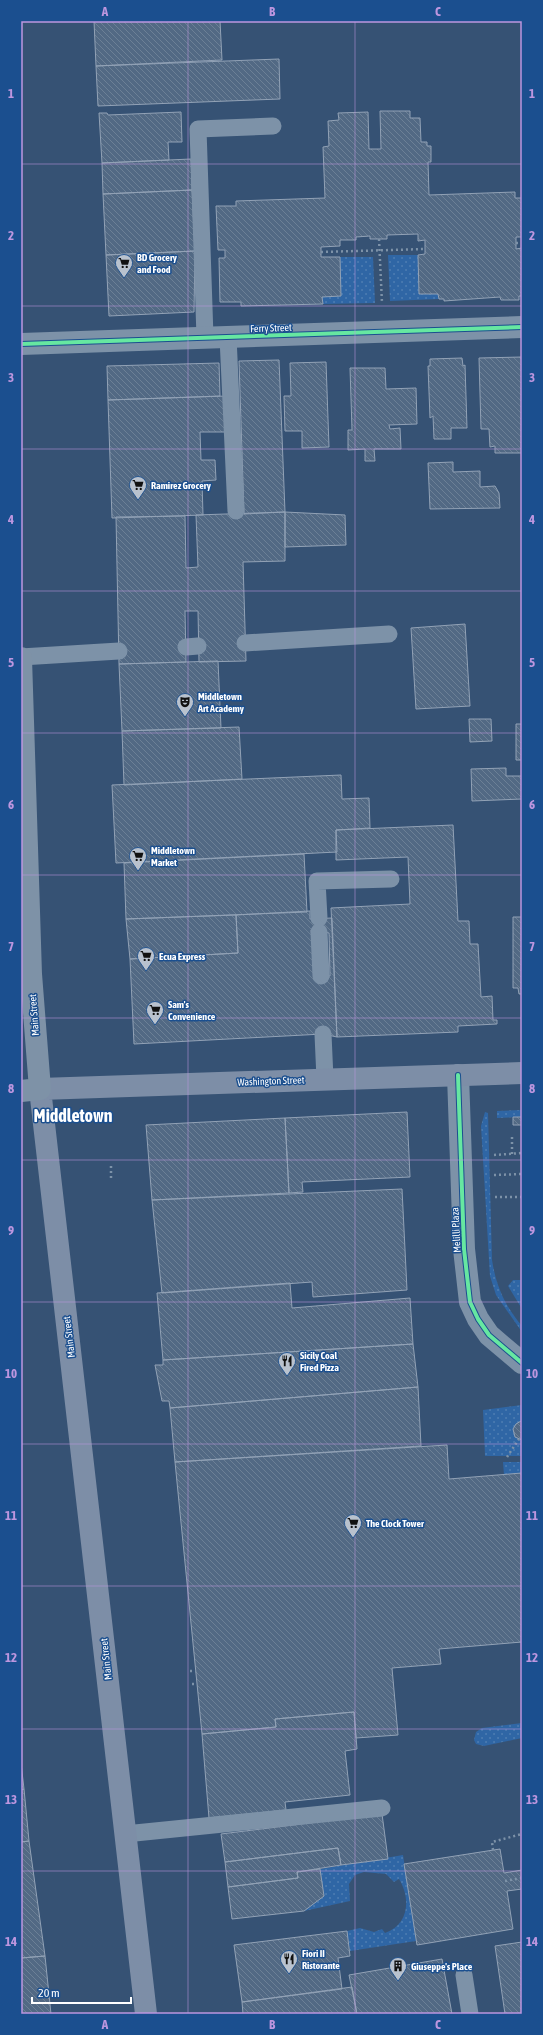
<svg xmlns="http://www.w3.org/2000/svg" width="543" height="2035" viewBox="0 0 543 2035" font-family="'Asap Condensed',sans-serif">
  <defs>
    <pattern id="grass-dots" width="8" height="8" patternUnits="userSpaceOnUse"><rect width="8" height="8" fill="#2f66a5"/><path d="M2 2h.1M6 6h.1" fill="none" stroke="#4e7db2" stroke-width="1.8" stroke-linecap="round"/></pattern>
    <pattern id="building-back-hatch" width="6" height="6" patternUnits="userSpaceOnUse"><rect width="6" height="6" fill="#526984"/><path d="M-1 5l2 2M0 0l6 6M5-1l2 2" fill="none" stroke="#6c8096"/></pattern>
  </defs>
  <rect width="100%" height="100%" fill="#365274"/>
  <!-- grass -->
  <path fill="url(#grass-dots)" d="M388 255H418L419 294H438L439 299 390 301Z
    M340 257H373L375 303 323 304 322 297Z
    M522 1110V1117L497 1118V1111Z
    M485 1112 488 1113 492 1260C496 1286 505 1306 522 1326V1332L496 1295 490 1276 481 1126Z
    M513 1280H522V1309L508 1286Z
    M522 1405V1456H485L483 1410Z
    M503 1462H522V1473L504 1475Z
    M522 1723V1738L484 1746 476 1744 474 1740 476 1732 482 1728Z
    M403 1855 416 1941 350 1951 347 1931 360 1928 374 1932 382 1929 385 1933C409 1925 411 1898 399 1879L394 1882 386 1874 364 1872 355 1875 349 1884 350 1901 304 1911 324 1896 320 1869Z"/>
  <!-- building -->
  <path fill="url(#building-back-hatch)" stroke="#92a2b6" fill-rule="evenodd" d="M94 21H220L222 60 96 66Z
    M279 59 280 99 98 106 96 66Z
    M380 111H410V118H420L421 142H427V146H431V162H428L429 195 515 192V198H522V237H516V249L522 248V296H519V300H501L500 297 444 301V299H439L438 294H419L418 255 425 254V240L418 241V234L387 235V239H370V236L356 237V240H340V246L321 247V257H340L341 296 322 297 323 304 241 306V302H220L219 258H225V250H218L216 206H236V201L325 198 323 147 329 146 328 121 339 120 338 113 368 112 369 149H381Z
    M181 112 182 142H168L169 160 102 163 99 113H107L108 115Z
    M191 159 192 190 103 194 102 163Z
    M192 190 195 251 106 255 103 194Z
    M195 251 194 312 109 316 106 255Z
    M522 357V453H495V446L490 447 489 429H481L479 358Z
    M462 358 463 366 465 365 467 428H451V439H434L433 416 430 418 428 366H430V359Z
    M279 360 285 512 244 514 239 361Z
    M326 362 329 447 302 448V431H285L284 396H291L290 363Z
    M219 363 220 396 108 400 107 366Z
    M350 368H385L386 389 416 388 417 424 389 425 390 429 400 428 401 449H374L375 461H365V449L348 450V430H352Z
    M227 396 228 432H200L201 460H215L216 480 202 481 203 515 112 518 108 400Z
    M453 462V472L480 471V487L495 486 499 493 500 508 430 509 428 463Z
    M285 512V561L243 562 246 661 199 662 198 611H185L186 662 119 664 116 517 185 516 186 568 198 567 196 515Z
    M285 512 345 515 346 545 285 547Z
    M465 624 470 706 416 709 411 628Z
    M218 661 221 728 122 731 119 664Z
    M469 719H491L492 741 470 742Z
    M516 724H522V760H516Z
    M239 727 242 779 124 785 122 731Z
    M506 768V776H522V799L472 801 471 769Z
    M341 775 342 799 369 798 370 828 336 830 337 852 116 863 112 785Z
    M453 825 458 921H469L470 944H478L481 997 492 996 493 1020H497V1024L458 1026V1032L337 1037 331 908 410 904 408 857 336 860V830Z
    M304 854 307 912 126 919 124 863Z
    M310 911V919L332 918 337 1037 323 1034 134 1044 130 959 238 953 236 915ZM311 930 329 933 330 976H316Z
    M236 915 238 953 130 959 126 919Z
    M513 917H522V994H519L518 988H513Z
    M407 1112 410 1177 302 1182 303 1192 289 1193 285 1118Z
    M513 1117H522V1125H513Z
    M285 1118 289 1193 152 1200 146 1125Z
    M402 1189 407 1290 313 1297 312 1282 162 1293 152 1200Z
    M290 1283 292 1308 410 1298 413 1344 163 1360 157 1293Z
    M413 1344 418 1387 170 1408 169 1401H162L155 1365H163V1360Z
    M418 1387 421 1446 175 1462 170 1408Z
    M521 1421H522V1440L515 1437 513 1429 516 1424Z
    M447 1445 449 1479 522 1473V1642L439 1649 441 1664 392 1668 398 1735 356 1738 354 1712 275 1719 276 1727 202 1734 175 1462Z
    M354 1712 357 1749 345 1751 350 1795 285 1802 286 1810 209 1818 202 1734 276 1727 275 1719Z
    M21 1763 24 1789 21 1790Z
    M24 1789 29 1841 21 1842V1790Z
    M382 1814 388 1859 341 1865 338 1848 225 1862 221 1834Z
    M29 1841 45 1956 21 1958V1842Z
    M338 1848 341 1865 297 1872 298 1878 228 1887 225 1862Z
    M500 1849 504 1873 522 1870V1889L507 1891 513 1929 417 1945 404 1864Z
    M320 1869 324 1896 304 1911 232 1919 228 1887 298 1878 297 1872Z
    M347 1931 350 1956 338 1958 342 1989 242 2002 234 1945Z
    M522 1942V2014H505L495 1946Z
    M45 1956 51 2014H21V1958Z
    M442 1959 452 2014H357L349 1975Z
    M352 1987 357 2014H243L242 2002Z"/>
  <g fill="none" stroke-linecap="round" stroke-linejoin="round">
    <!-- path -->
    <path stroke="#7d92a8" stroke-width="2.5" stroke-dasharray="2 3" stroke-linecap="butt" d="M379 239 382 303
      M516 243H522
      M321 252 425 249
      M512 1137V1154
      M494 1155 522 1153
      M111 1166V1178
      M494 1175 522 1174
      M495 1197H522
      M507 1457 519 1439
      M190 1671H196
      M192 1684H197
      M493 1850 492 1842 522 1834
      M505 1881 522 1878"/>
    <!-- lane -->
    <path stroke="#7d92a8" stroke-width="17" d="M205 337 198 129 273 126
      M228 337 236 511
      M245 643 389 634
      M186 647 198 646
      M21 657 119 651
      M319 918 317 881 391 879
      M319 932 321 976
      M323 1034 325 1079
      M125 1834 382 1808
      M464 1975 470 2014"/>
    <!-- street -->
    <path stroke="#7d92a8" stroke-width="22" d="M21 344 522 327
      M458 1075 464 1249 470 1302 478 1319 489 1335 522 1363"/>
    <!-- primary -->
    <path stroke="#7d8ea7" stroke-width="22" d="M146 2014 40 1089 522 1073"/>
    <!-- highway -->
    <path stroke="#7e92a7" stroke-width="22" d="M21 658 31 974 40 1089 21 1091"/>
    <defs>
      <path id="cycleway" d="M21 344 522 327
        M458 1075 464 1249 470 1302 478 1319 489 1335 522 1363"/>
    </defs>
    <!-- cycleway casing -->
    <use href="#cycleway" stroke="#1b4f8f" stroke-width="6"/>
    <!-- cycleway -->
    <use href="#cycleway" stroke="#66e7a1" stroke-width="4"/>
  </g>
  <!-- grid -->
  <path fill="none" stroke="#bd96df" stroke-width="1" stroke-opacity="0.55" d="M188 21V2014M355 21V2014M21 164H522M21 306H522M21 449H522M21 591H522M21 733H522M21 875H522M21 1018H522M21 1160H522M21 1302H522M21 1444H522M21 1586H522M21 1729H522M21 1871H522"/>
  <!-- icons -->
  <defs>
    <symbol id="supermarket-pin" viewBox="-11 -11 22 30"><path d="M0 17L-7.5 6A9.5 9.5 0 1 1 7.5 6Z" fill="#b9c2ce" stroke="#1b4f8f"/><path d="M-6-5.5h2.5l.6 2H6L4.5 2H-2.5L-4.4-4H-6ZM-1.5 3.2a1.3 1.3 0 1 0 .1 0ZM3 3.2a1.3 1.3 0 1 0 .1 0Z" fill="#111"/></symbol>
    <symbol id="theatre-pin" viewBox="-11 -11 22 30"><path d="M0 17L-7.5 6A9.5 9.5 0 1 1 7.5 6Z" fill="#b9c2ce" stroke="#1b4f8f"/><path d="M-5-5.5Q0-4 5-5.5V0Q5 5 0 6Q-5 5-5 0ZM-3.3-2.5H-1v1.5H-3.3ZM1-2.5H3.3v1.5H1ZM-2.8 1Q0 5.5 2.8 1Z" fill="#111"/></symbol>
    <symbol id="restaurant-pin" viewBox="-11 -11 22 30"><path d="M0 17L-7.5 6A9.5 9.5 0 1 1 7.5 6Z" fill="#b9c2ce" stroke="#1b4f8f"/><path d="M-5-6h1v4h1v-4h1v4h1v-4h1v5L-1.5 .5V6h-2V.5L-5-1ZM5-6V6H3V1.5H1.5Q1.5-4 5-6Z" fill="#111"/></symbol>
    <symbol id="building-pin" viewBox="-11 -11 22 30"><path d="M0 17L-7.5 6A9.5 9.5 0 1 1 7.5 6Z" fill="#b9c2ce" stroke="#1b4f8f"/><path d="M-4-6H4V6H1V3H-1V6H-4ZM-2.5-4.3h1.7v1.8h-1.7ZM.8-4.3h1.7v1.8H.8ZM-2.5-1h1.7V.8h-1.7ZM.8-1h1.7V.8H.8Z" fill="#111"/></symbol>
  </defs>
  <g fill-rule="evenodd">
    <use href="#supermarket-pin" x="114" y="253" width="20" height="27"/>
    <use href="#supermarket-pin" x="128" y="475" width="20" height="27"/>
    <use href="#theatre-pin" x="175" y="692" width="20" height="27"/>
    <use href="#supermarket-pin" x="128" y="846" width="20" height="27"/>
    <use href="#supermarket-pin" x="136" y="946" width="20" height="27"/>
    <use href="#supermarket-pin" x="145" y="1000" width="20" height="27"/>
    <use href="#restaurant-pin" x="277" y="1351" width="20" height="27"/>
    <use href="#supermarket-pin" x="343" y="1513" width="20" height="27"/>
    <use href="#restaurant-pin" x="279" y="1949" width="20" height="27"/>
    <use href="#building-pin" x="388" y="1956" width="20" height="27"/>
  </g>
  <g text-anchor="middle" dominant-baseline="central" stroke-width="3" stroke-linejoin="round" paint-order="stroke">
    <!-- poi labels -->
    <g font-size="10" font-weight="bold" fill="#fff" stroke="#1b4f8f" text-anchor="start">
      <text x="137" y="257">BD Grocery<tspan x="137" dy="12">and Food</tspan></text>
      <text x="151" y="485">Ramirez Grocery</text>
      <text x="198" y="696">Middletown<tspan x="198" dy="12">Art Academy</tspan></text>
      <text x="151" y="850">Middletown<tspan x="151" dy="12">Market</tspan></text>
      <text x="159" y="956">Ecua Express</text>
      <text x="168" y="1004">Sam's<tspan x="168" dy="12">Convenience</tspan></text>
      <text x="300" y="1355">Sicily Coal<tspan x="300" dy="12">Fired Pizza</tspan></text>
      <text x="366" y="1523">The Clock Tower</text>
      <text x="302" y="1953">Fiori II<tspan x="302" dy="12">Ristorante</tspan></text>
      <text x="411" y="1966">Giuseppe's Place</text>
    </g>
    <!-- street labels -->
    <g font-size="10" fill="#fff" stroke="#1b4f8f">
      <text transform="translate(271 328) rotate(-2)">Ferry Street</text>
      <text transform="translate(34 1015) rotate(-94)">Main Street</text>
      <text transform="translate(271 1081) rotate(-2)">Washington Street</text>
      <text transform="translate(456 1230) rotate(-93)">Melilli Plaza</text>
      <text transform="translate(69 1337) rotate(-97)">Main Street</text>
      <text transform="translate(106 1659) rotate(-96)">Main Street</text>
    </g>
    <!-- town labels -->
    <g font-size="18" font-weight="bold" fill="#fff" stroke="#1b4f8f">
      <text x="73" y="1115">Middletown</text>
    </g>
  </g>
  <!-- border -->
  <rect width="543" height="2035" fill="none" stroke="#1b4f8f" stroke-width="44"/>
  <!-- scale -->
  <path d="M32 1997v6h99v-6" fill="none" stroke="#ffffff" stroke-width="2"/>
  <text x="38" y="1997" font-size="12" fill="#ffffff" stroke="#1b4f8f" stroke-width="3" paint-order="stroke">20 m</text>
  <rect x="22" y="22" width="499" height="1991" fill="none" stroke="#bd96df" stroke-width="1.5"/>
  <g font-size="13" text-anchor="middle" font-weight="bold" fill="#bd96df">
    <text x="105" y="16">A</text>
    <text x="272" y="16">B</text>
    <text x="438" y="16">C</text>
    <text x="11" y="98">1</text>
    <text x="532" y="98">1</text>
    <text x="11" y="240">2</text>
    <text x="532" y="240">2</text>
    <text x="11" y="382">3</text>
    <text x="532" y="382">3</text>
    <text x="11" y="524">4</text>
    <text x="532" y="524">4</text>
    <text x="11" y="667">5</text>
    <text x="532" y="667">5</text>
    <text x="11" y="809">6</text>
    <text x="532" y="809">6</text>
    <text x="11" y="951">7</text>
    <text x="532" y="951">7</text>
    <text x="11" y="1093">8</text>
    <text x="532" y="1093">8</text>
    <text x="11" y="1235">9</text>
    <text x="532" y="1235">9</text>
    <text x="11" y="1378">10</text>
    <text x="532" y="1378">10</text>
    <text x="11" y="1520">11</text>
    <text x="532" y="1520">11</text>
    <text x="11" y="1662">12</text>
    <text x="532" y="1662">12</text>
    <text x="11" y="1804">13</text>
    <text x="532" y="1804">13</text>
    <text x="11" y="1946">14</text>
    <text x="532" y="1946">14</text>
    <text x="105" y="2029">A</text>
    <text x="272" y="2029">B</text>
    <text x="438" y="2029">C</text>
  </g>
</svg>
